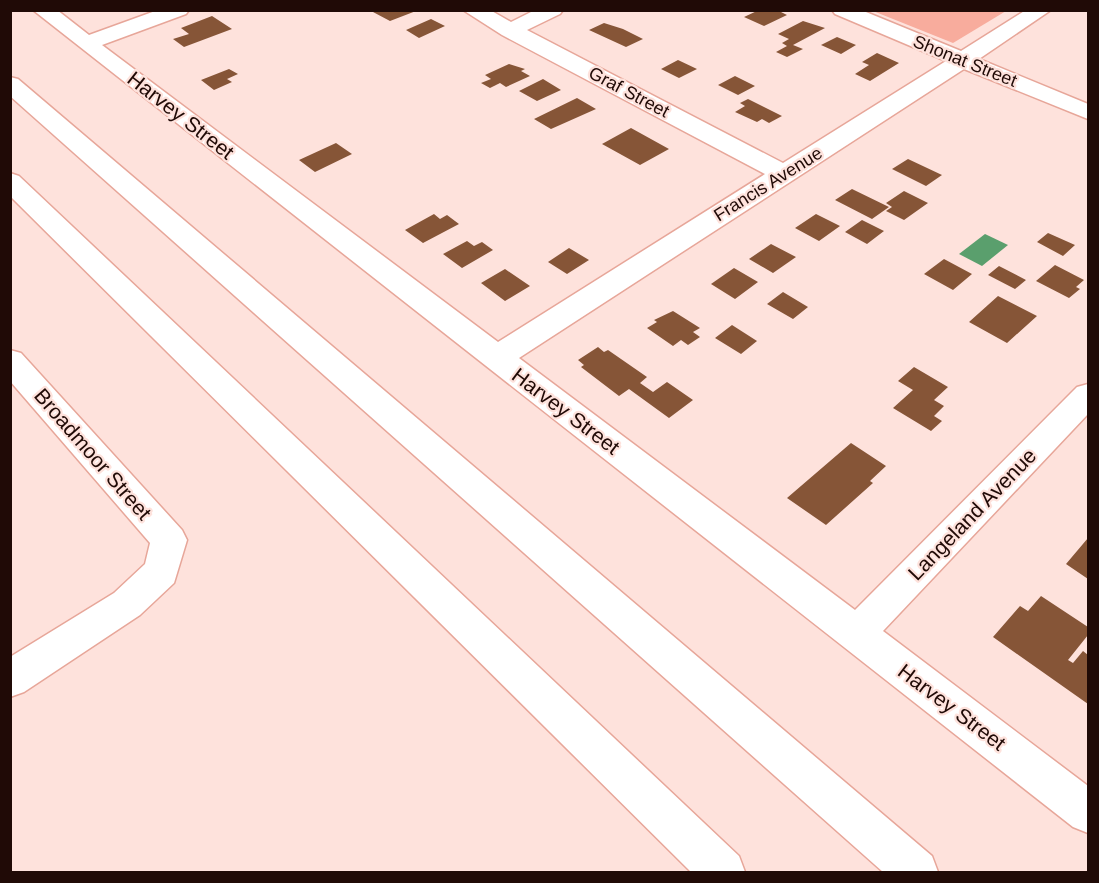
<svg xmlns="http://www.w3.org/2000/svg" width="1099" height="883" viewBox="0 0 1099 883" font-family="Helvetica,sans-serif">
  <rect width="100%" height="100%" fill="#fee2dc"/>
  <!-- green -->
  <path fill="#f8ac9d" d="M873 11 1006 10V11L953 43Z"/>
  <!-- water -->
  <path fill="#5a9f6d" d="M985 234 1008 245 982 266 959 254Z"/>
  <!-- building -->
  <path fill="#865537" d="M377 10H416V11L390 21 373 12Z
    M759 10H777L787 15 764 26 744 17Z
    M212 16 232 29 184 47 173 39 189 34 181 28Z
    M431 19 445 26 419 38 406 30Z
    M803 21 825 28 793 45 803 49 787 57 776 52 787 46 782 43 789 39 778 34Z
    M604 23 623 29 643 39 626 47 589 30Z
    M837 37 856 45 841 54 821 45Z
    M877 53 899 63 870 81 855 74 869 65 862 62Z
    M678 60 697 69 679 78 661 69Z
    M509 64 525 69 521 71 530 76 506 87 500 83 490 88 481 83 491 79 485 75Z
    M229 69 238 74 227 79 232 82 214 90 201 80Z
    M735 76 755 86 738 95 718 85Z
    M543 79 561 90 537 101 519 91Z
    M577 98 596 109 551 129 534 119Z
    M748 99 782 116 769 123 762 119 757 122 735 112 745 106 740 103Z
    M631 128 669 149 640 165 602 144Z
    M336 143 352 154 315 172 299 160Z
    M908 159 942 175 926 186 892 169Z
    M852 189 889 207 872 219 835 200Z
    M904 191 928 203 904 220 886 211 892 207 886 203Z
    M434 214 440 219 447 215 459 224 423 243 405 230Z
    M816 214 840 226 819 241 795 228Z
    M862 220 884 231 867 244 845 232Z
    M1048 233 1075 245 1063 256 1037 242Z
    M467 241 474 246 482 242 493 250 462 268 443 254Z
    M771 244 796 257 773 273 749 259Z
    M569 248 589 260 567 274 548 262Z
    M944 259 972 274 953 290 924 274Z
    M1055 265 1084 280 1076 287 1080 289 1069 298 1036 281Z
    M999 266 1026 280 1015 289 988 275Z
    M734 268 758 282 735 299 711 284Z
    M505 269 530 286 505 301 481 283Z
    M783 292 808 307 793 319 767 304Z
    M998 296 1037 316 1007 343 969 322Z
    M673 311 700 328 693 332 700 337 688 345 681 340 673 346 647 328 657 322 654 320Z
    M732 325 757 341 741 354 715 338Z
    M598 347 604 352 608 350 647 377 640 383 653 392 667 382 693 400 669 418 629 389 619 396 581 367 584 365 578 360Z
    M914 367 948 387 934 400 944 406 934 416 942 421 931 431 893 408 913 390 898 381Z
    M851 443 886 466 870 481 873 483 826 525 787 498Z
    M1088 538V579L1066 564Z
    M1041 596 1088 627V635L1068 660 1073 663 1083 651 1088 655V704L993 637 1020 606 1028 611Z"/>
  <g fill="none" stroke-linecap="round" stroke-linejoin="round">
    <defs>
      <path id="minor" d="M33 10H57L89 35 158 10H189L186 14 102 45 498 342 765 174 502 35 463 10H490L511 22 535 10H563L560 14 527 30 783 163 946 61 835 14 832 10H861L961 51 1026 10H1051L979 59 1088 104V119L964 69 519 358 855 610 1077 387 1088 384V414L883 631 1088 786V833L1073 827Z
        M10 350 21 353 182 530 187 540 174 583 140 615 24 692 10 697V657L114 593 145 564 150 543 10 381Z"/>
      <path id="highway" d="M10 77 18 79 932 856 938 872H883L10 96Z
        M10 173 19 176 739 856 745 872H691L10 196Z"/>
    </defs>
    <!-- minor casing -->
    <use href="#minor" stroke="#e7a699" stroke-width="3"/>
    <!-- highway casing -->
    <use href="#highway" stroke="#e7a699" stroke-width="3"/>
    <!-- minor -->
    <use href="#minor" fill="#fff" fill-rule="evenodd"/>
    <!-- highway -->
    <use href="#highway" fill="#fff" fill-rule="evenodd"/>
  </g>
  <g text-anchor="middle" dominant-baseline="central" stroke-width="4.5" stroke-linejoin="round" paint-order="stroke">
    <!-- far-street labels -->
    <g font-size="18" fill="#200a06" stroke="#fee2dc">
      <text transform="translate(965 61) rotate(22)">Shonat Street</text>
      <text transform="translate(629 92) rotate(28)">Graf Street</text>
      <text transform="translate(768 184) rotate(-32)">Francis Avenue</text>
    </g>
    <!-- street labels -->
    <g font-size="21" fill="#200a06" stroke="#fee2dc">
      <text transform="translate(181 115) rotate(38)">Harvey Street</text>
      <text transform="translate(566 411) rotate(37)">Harvey Street</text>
      <text transform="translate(93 454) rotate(49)">Broadmoor Street</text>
      <text transform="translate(972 514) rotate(-46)">Langeland Avenue</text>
      <text transform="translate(952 707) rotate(37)">Harvey Street</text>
    </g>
  </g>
  <!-- border -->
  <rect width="1099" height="883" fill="none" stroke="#200a06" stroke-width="24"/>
</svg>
